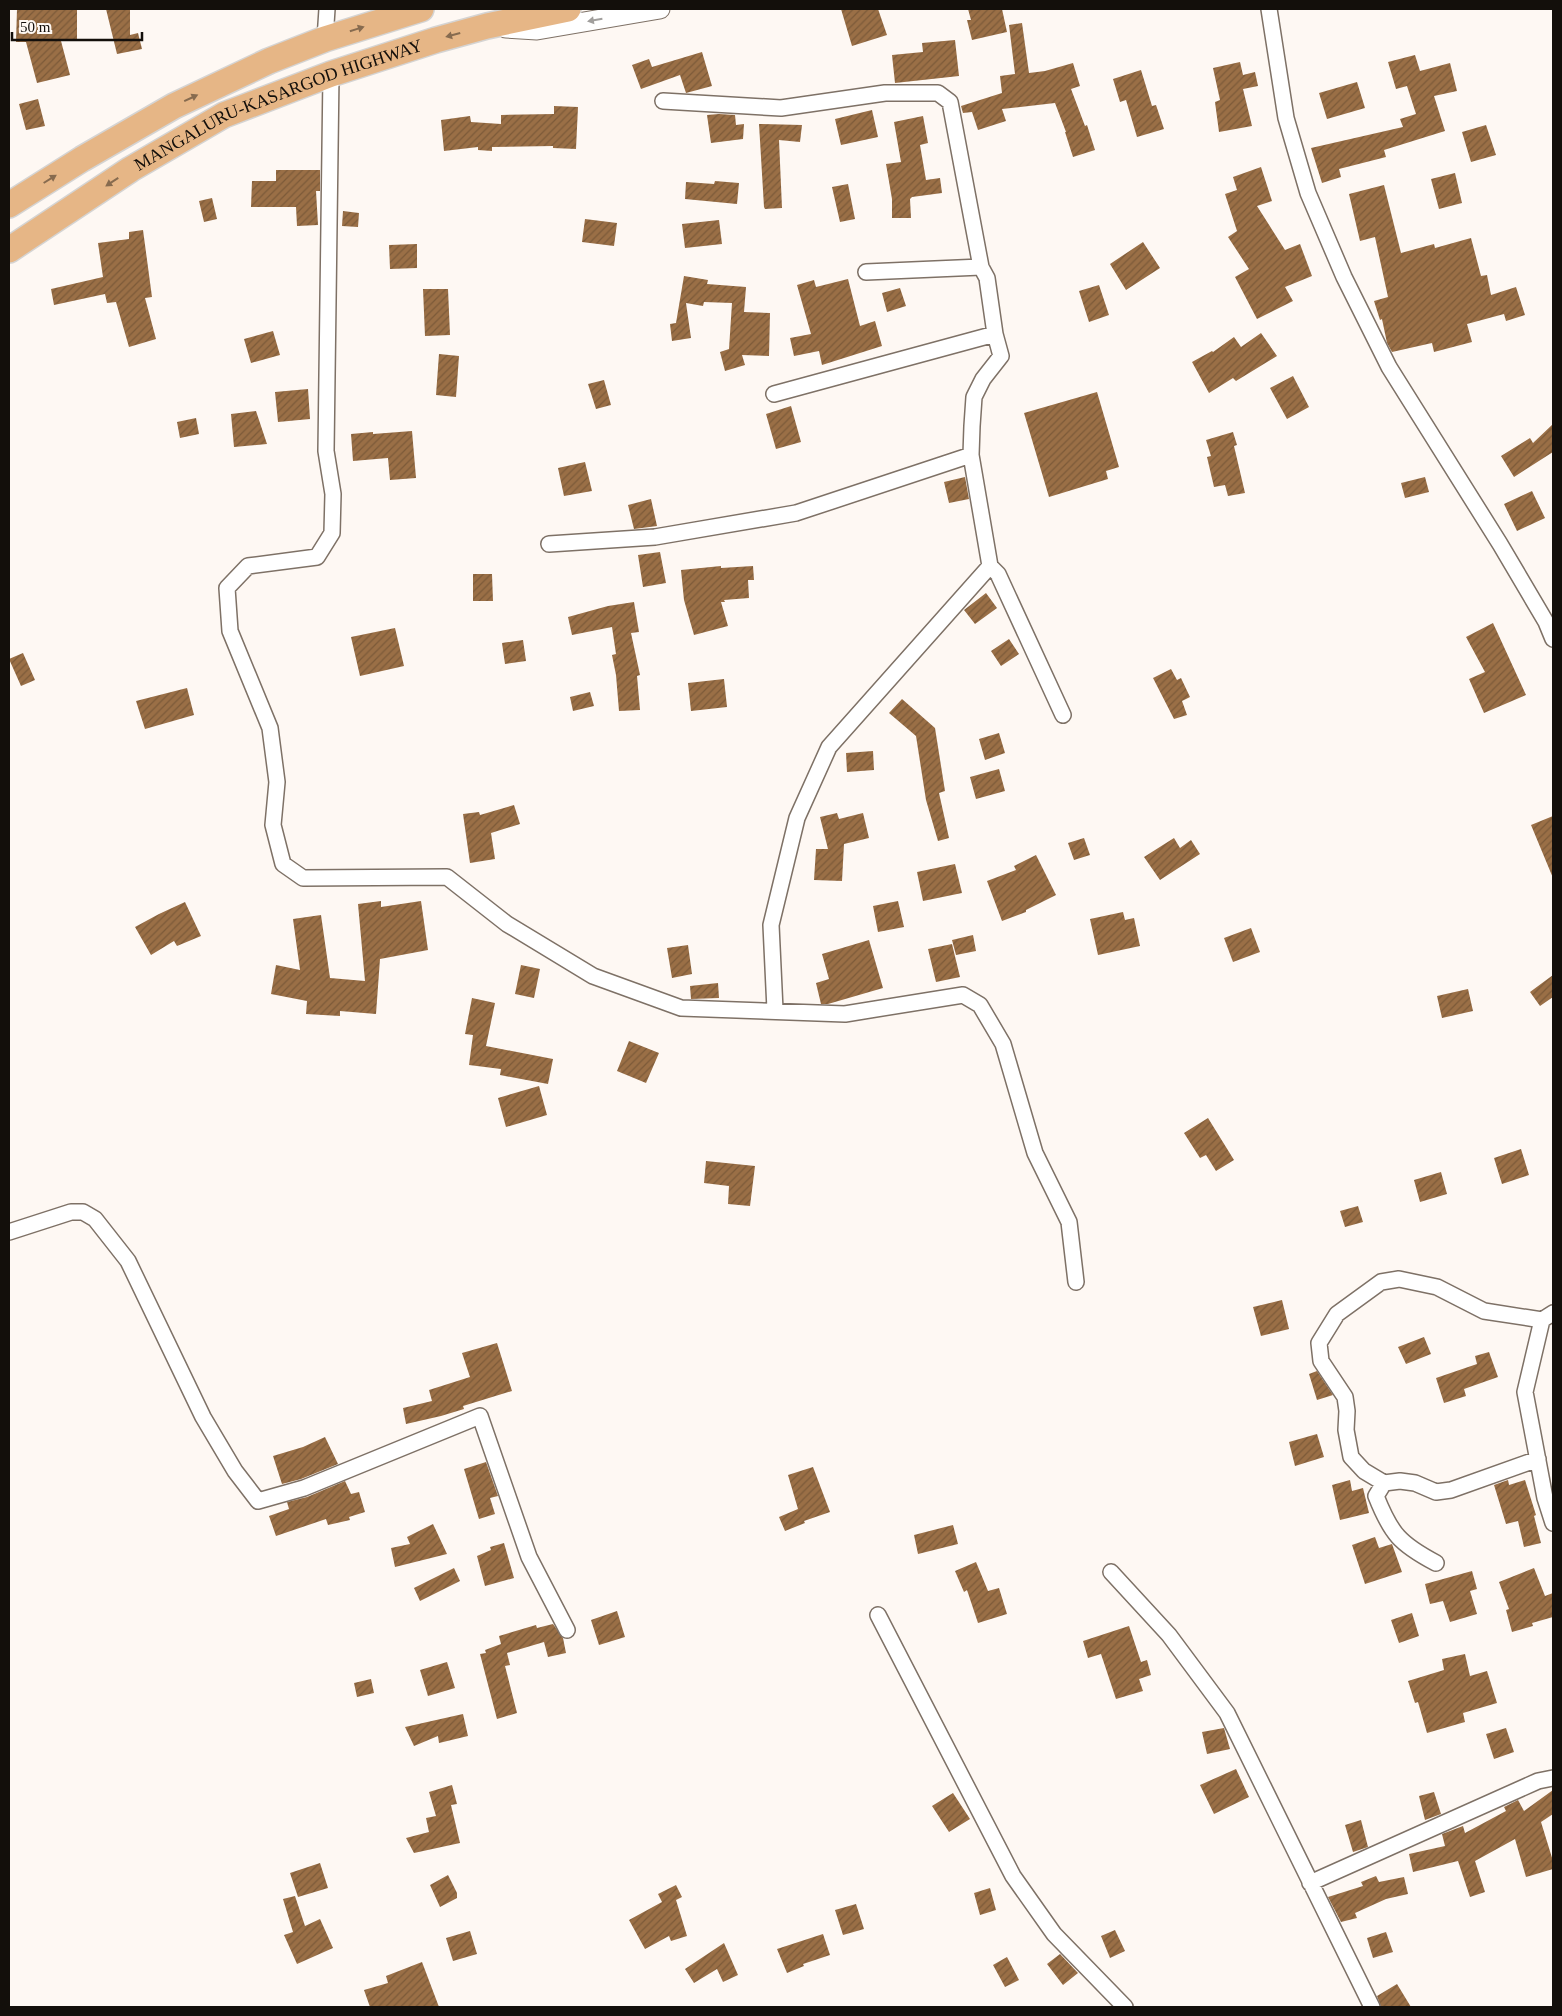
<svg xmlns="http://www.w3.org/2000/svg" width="1562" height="2016" viewBox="0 0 1562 2016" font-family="Georgia,serif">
  <defs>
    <pattern id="building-hatch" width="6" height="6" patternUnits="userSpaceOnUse" patternTransform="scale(1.25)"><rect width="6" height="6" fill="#9a6f46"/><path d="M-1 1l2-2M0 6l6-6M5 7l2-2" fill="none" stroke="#7c5a39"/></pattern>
  </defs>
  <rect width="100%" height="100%" fill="#fef8f3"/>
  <!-- building -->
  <path fill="url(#building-hatch)" d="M17 9H77V41H61L70 75 37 83 26 42H16Z
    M106 9H130V35L138 33 142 49 117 54Z
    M841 9H878L887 35 852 46Z
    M968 9H1002L1007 32 972 40 967 20H971Z
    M1022 23 1029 73 1045 71 1073 63 1080 86 1071 89 1085 126 1087 125 1095 150 1073 157 1065 132H1066L1055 103 1002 109 1006 121 978 130 972 112 963 113 961 106 1002 93 1000 76 1015 74 1009 25Z
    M955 40 959 76 895 83 892 55 923 52 922 43Z
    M702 52 712 86 686 93 680 75 641 89 632 65 649 59 652 67Z
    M1415 55 1420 71 1450 63 1457 91 1434 96 1445 131 1384 150 1386 157 1339 169 1341 177 1322 183 1311 148 1403 127 1400 119 1416 114 1407 86 1396 89 1388 62Z
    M1240 62 1243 75 1255 72 1258 86 1243 89 1252 126 1219 132 1215 102 1220 100 1213 68Z
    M1141 70 1152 106 1156 105 1164 129 1137 137 1126 100 1120 102 1113 79Z
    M1357 82 1365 108 1327 119 1319 93Z
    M38 99 45 126 26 130 19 104Z
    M554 106 578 107 576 149 553 148V146L492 147V151L478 150V147L444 151 441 120 470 116 471 122 501 124V115L554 114Z
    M872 110 878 137 841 145 835 119Z
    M719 114 735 115 736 125 744 124 743 139 711 143 707 115Z
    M923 116 928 143 920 145 926 180 940 178 942 193 912 197 910 199 911 218H892V199L886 164 901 162 894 122Z
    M759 124 802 125 800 142 779 140 782 208 765 209 764 207Z
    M1486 125 1496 155 1471 162 1462 132Z
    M1261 167 1272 201 1257 206 1285 250 1300 244 1312 276 1285 287 1293 301 1257 319 1235 277 1249 269 1228 237 1237 231 1225 194 1237 190 1233 177Z
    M276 170H320V191H316L318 225 297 226 296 207H251L252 181H276Z
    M1455 173 1462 203 1439 209 1431 179Z
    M715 181 739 183 737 204 685 199 686 182 714 184Z
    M848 184 855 219 840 222 832 187Z
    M1384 185 1401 253 1434 244 1435 248 1471 238 1481 276 1487 275 1491 295 1516 287 1525 315 1506 321 1504 314 1467 324 1472 342 1434 352 1432 343 1392 352 1387 343 1382 319 1380 320 1374 301 1388 297 1375 237 1360 241 1349 194Z
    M212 198 217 219 204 222 199 201Z
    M343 211 359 213 358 227 342 226Z
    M585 219 617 223 614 246 582 242Z
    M719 220 722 244 685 248 682 224Z
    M143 230 152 297 145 298 156 339 129 347 116 302 107 303 105 294 54 305 51 289 103 277 98 243 129 239V232Z
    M1143 242 1160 268 1126 290 1110 264Z
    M417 244V268L390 269 389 245Z
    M684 276 708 280 707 284 746 287 744 312 770 313 769 356 742 355 745 365 725 371 720 352 729 349 732 303 704 302 703 306 686 303 691 338 672 341 670 324 676 323Z
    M848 279 860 326 875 321 882 346 822 365 819 351 794 356 790 338 811 334 797 285 814 280 816 287Z
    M1099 285 1109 315 1089 322 1079 291Z
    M900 288 906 306 887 312 882 293Z
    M423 289H448L450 335 425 336Z
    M273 331 280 355 251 363 244 339Z
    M1261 333 1277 356 1236 381 1233 378 1209 393 1192 362 1212 351 1213 352 1234 337 1241 347Z
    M439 354 459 356 456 397 436 395Z
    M1293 376 1309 407 1287 419 1270 388Z
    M604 380 611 405 596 409 588 384Z
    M308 389 310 419 278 422 275 392Z
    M1097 392 1119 467 1106 471 1108 479 1049 497 1024 413Z
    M791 406 801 442 776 449 766 414Z
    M256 411 267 444 234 447 231 414Z
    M196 418 199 434 180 438 177 422Z
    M1553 424V452L1514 477 1501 456 1530 438 1533 443Z
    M412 431 416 478 390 480 388 458 353 461 351 434 373 432V434Z
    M1233 432 1237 445 1234 446 1245 493 1228 496 1225 485 1214 487 1207 457 1211 456 1206 440Z
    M585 462 592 491 564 496 558 468Z
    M965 477 969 499 949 503 944 482Z
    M1425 477 1429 492 1405 498 1401 483Z
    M1532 491 1545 518 1517 531 1504 504Z
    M651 499 657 526 634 529 628 505Z
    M660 552 666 583 643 587 638 555Z
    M721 566V568L753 566 754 580H748L749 598 724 600 725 602H721L728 626 694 635 684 600 681 570Z
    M473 574H492L493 601H473Z
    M986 593 997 608 975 624 964 610Z
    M634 602 639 632 631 633 640 675 637 676 640 710 619 711 616 675 612 655 616 654 612 627 572 635 568 617 608 606Z
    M1493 623 1526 695 1484 713 1469 679 1485 672 1466 637Z
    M395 628 404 666 360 676 351 637Z
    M1009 639 1019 654 1001 666 991 651Z
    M523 640 526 661 505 664 502 643Z
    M23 653 35 680 21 686 9 659Z
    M1171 669 1177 680 1181 678 1190 697 1182 701 1187 715 1174 719 1153 678Z
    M724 679 727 707 691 711 688 683Z
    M187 688 194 715 145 729 136 701Z
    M590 692 594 706 573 711 570 697Z
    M902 699 935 728 945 791 939 793 949 838 938 841 926 800 916 736 889 713Z
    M999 733 1005 753 985 760 979 739Z
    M873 751 874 770 847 772 846 753Z
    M999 769 1005 791 976 799 970 777Z
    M514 805 520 824 491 833 495 859 470 863 463 814 479 812 480 815Z
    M837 813 839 819 863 813 869 838 844 844 842 881 814 880 816 849H828L820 817Z
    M1553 816V878L1531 825Z
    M1084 838 1090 855 1074 860 1068 843Z
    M1174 838 1180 848 1191 840 1200 854 1160 880 1144 857Z
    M1036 855 1056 895 1026 910V912L1002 921 987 881 1016 870 1014 866Z
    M955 864 962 893 923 901 917 872Z
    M381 901V907L421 901 428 950 380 959 376 1014 340 1011V1016L306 1014 307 1001 271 994 276 965 300 970 293 919 321 915 330 978 365 981 358 904Z
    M898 901 904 927 878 932 873 906Z
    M185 902 201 936 177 946 174 941 151 955 135 927 159 914Z
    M1123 912 1125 920 1134 918 1140 946 1098 955 1090 919Z
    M1251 928 1260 952 1233 962 1224 938Z
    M973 935 976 951 956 955 952 940Z
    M869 940 883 988 828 1004H821L816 983 829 979 822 954Z
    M952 944 960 977 936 982 928 949Z
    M688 945 692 974 672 978 667 948Z
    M521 965 540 969 534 998 515 994Z
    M1553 975V997L1540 1006 1530 992Z
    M718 983 719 998 691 999 690 986Z
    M1468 989 1473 1011 1442 1018 1437 996Z
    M472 998 495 1003 486 1046 553 1059 548 1084 500 1075 501 1069 469 1065 473 1035 465 1034Z
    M629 1041 659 1053 646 1083 617 1071Z
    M539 1086 547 1115 506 1127 498 1098Z
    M1208 1118 1234 1160 1216 1171 1206 1155 1200 1158 1184 1133Z
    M1521 1149 1529 1175 1502 1184 1494 1158Z
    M706 1161 755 1166 750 1206 728 1204 729 1186 704 1183Z
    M1441 1172 1447 1194 1420 1202 1414 1180Z
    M1358 1206 1363 1222 1345 1227 1340 1211Z
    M1282 1300 1289 1329 1261 1336 1253 1307Z
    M1424 1337 1431 1354 1406 1364 1398 1347Z
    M497 1343 512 1391 463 1406 464 1409 441 1416 406 1424 403 1408 432 1401 429 1390 470 1377 462 1353Z
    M1489 1352 1498 1377 1464 1389 1466 1396 1444 1403 1436 1378 1477 1364 1475 1356Z
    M1317 1371 1333 1395 1317 1400 1309 1374Z
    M1317 1434 1324 1457 1295 1466 1289 1442Z
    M325 1437 338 1464 301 1479 282 1484 273 1456 303 1447Z
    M486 1462 498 1496 490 1498 495 1514 479 1519 464 1469Z
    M813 1467 830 1512 804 1521 805 1523 785 1531 779 1517 798 1509 788 1475Z
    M1350 1480 1352 1491 1363 1488 1369 1513 1340 1520 1332 1485Z
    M1508 1480 1509 1485 1525 1480 1536 1515 1534 1516 1541 1543 1524 1547 1518 1521 1506 1524 1494 1485Z
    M345 1481 351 1494 359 1492 365 1512 349 1517 350 1520 328 1525 326 1519 276 1536 269 1516 289 1509 287 1502 307 1497Z
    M433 1524 447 1554 395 1567 391 1548 410 1544 407 1537Z
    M953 1525 958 1544 918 1554 914 1535Z
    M1375 1537 1379 1548 1392 1544 1402 1572 1365 1584 1352 1545Z
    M504 1543 514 1578 485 1586 477 1556 491 1550 490 1547Z
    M976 1562 988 1591 999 1588 1007 1614 978 1623 967 1590 964 1592 955 1571Z
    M454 1568 460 1581 420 1601 414 1588Z
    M1534 1568 1545 1596 1553 1593V1617L1532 1623 1533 1626 1512 1632 1506 1610 1509 1609 1499 1582Z
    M1472 1571 1477 1589 1470 1591 1477 1614 1450 1622 1443 1601 1430 1604 1425 1584Z
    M617 1611 625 1637 599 1645 591 1620Z
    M1412 1613 1419 1636 1399 1643 1391 1620Z
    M553 1624 563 1638 566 1653 548 1657 544 1642 507 1653 510 1665 505 1666 517 1713 497 1719 480 1654 486 1653 485 1650 501 1644 499 1636 536 1625 537 1628Z
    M1129 1626 1141 1662 1147 1660 1151 1675 1139 1679 1143 1691 1116 1699 1101 1654 1088 1658 1083 1641Z
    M1465 1654 1470 1676 1487 1671 1497 1703 1463 1713 1465 1722 1427 1733 1418 1702 1415 1703 1408 1681 1444 1670 1442 1659Z
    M447 1662 455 1688 428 1696 420 1670Z
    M371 1679 374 1693 357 1697 354 1683Z
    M463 1714 468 1736 439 1743 438 1736 414 1746 405 1727Z
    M1224 1728 1230 1749 1207 1754 1202 1732Z
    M1506 1728 1514 1752 1494 1759 1486 1734Z
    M1236 1769 1249 1797 1214 1814 1200 1785Z
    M452 1785 457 1804 451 1805 460 1843 414 1853 406 1838 429 1832 426 1818 436 1816 429 1792Z
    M1553 1790V1814L1541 1822 1553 1861V1869L1526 1877 1515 1839 1475 1861 1485 1892 1470 1897 1458 1861 1413 1872 1409 1854 1445 1846 1442 1834 1463 1826 1465 1833 1506 1811 1504 1807 1518 1800 1524 1811Z
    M1434 1792 1441 1814 1425 1820 1419 1796Z
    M953 1793 970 1819 949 1832 932 1806Z
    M1361 1820 1368 1847 1353 1852 1345 1825Z
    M320 1863 328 1888 298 1897 290 1873Z
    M448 1875 457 1893V1898L440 1907 430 1885Z
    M1376 1876 1379 1882 1404 1877 1408 1894 1386 1899 1355 1913 1357 1918 1341 1922 1328 1897 1363 1886 1361 1882Z
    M676 1885 682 1897 676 1900 687 1936 671 1941 669 1936 645 1949 629 1920 662 1902 658 1894Z
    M990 1888 996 1910 980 1915 974 1893Z
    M295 1896 305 1926 320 1919 333 1948 297 1964 284 1935 293 1932 283 1899Z
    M856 1904 864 1929 843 1935 835 1910Z
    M1115 1930 1125 1951 1110 1958 1101 1936Z
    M470 1931 477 1954 453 1961 446 1938Z
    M1386 1932 1393 1952 1373 1958 1367 1938Z
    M823 1934 830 1955 803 1964 804 1966 787 1973 777 1949Z
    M724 1943 738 1975 723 1982 717 1969 694 1983 685 1969Z
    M1060 1954 1078 1973 1063 1985 1047 1964Z
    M1007 1957 1019 1980 1005 1987 993 1965Z
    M422 1962 439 2007H370L364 1990 388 1983 386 1976Z
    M1397 1984 1411 2007H1381L1377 1996Z"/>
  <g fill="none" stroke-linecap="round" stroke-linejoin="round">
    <defs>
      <path id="minor" d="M1269 9 1286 118 1308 193 1344 277 1389 367 1500 544 1546 622 1553 639
        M325 39 327 9
        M331 74 326 451 333 494 332 533 317 557 248 566 227 588 230 631 270 728 277 782 273 825 283 864 303 878 447 877 507 924 593 976 681 1008 845 1014 963 995 980 1005 1003 1044 1035 1153 1069 1222 1076 1282
        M663 101 781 108 885 93H938L950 102 981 267 987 278 995 334 1001 356 983 379 974 397 972 426 971 455 990 566 998 574 1063 715
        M866 272 981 267
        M774 394 995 334
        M549 544 655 537 796 513 971 455
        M775 1010 771 925 797 818 829 747 990 566
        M9 1232 71 1212H83L95 1219 128 1261 203 1417 235 1471 258 1501 304 1488 480 1416 529 1557 567 1630
        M1553 1313 1542 1320 1525 1392 1545 1498 1553 1523
        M1384 1483 1364 1471 1351 1457 1346 1430 1347 1411 1345 1397 1321 1361 1319 1343 1337 1314 1381 1282 1399 1279 1437 1287 1484 1311 1542 1320
        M1436 1563C1400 1544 1391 1534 1376 1496L1384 1483 1400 1481 1415 1483 1436 1492 1451 1490 1538 1459
        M1111 1572 1169 1635 1227 1713 1372 2007
        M878 1615 1013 1876 1054 1934 1125 2007
        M1310 1883 1538 1781 1553 1778"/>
      <path id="tertiary" d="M506 28 537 30 660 9"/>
      <g id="trunk">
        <path d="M9 205 82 159 174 106 269 61 325 39 421 9"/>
        <path id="s1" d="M9 250 131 169 224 115 331 74 436 40 487 26 568 9"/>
      </g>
    </defs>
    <!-- minor casing -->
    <use href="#minor" stroke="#7e7166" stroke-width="18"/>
    <!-- tertiary casing -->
    <use href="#tertiary" stroke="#7e7166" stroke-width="21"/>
    <!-- trunk casing -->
    <use href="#trunk" stroke="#d5d4d3" stroke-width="28"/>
    <!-- minor -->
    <use href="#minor" stroke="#fff" stroke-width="15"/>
    <!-- tertiary -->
    <use href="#tertiary" stroke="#fff" stroke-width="19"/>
    <!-- trunk -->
    <use href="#trunk" stroke="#e6b686" stroke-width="25"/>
  </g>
  <!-- one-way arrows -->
  <defs><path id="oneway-solid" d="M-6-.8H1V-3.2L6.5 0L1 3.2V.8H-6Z" transform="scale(1.25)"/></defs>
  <use fill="#a19f9d" href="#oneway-solid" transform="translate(595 20) rotate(170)"/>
  <g fill="#876b4f">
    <use href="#oneway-solid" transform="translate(357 29) rotate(-18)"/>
    <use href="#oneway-solid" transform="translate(453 35) rotate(165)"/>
    <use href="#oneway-solid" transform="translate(191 98) rotate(-25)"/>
    <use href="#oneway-solid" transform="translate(50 179) rotate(-32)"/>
    <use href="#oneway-solid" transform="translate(112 182) rotate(147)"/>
  </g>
  <g text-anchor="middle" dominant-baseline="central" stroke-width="4.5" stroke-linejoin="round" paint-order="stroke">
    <!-- street labels -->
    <g font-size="18" fill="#130f0b" stroke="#fef8f3">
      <text stroke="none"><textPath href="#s1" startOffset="308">MANGALURU-KASARGOD HIGHWAY</textPath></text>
    </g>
  </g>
  <!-- border -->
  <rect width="1562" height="2016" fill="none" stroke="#130f0b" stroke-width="20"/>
  <!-- scale -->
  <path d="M12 32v8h130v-8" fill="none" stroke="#130f0b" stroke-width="2.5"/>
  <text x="20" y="32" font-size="15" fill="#130f0b" stroke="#fef8f3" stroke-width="4" paint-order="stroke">50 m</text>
</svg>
